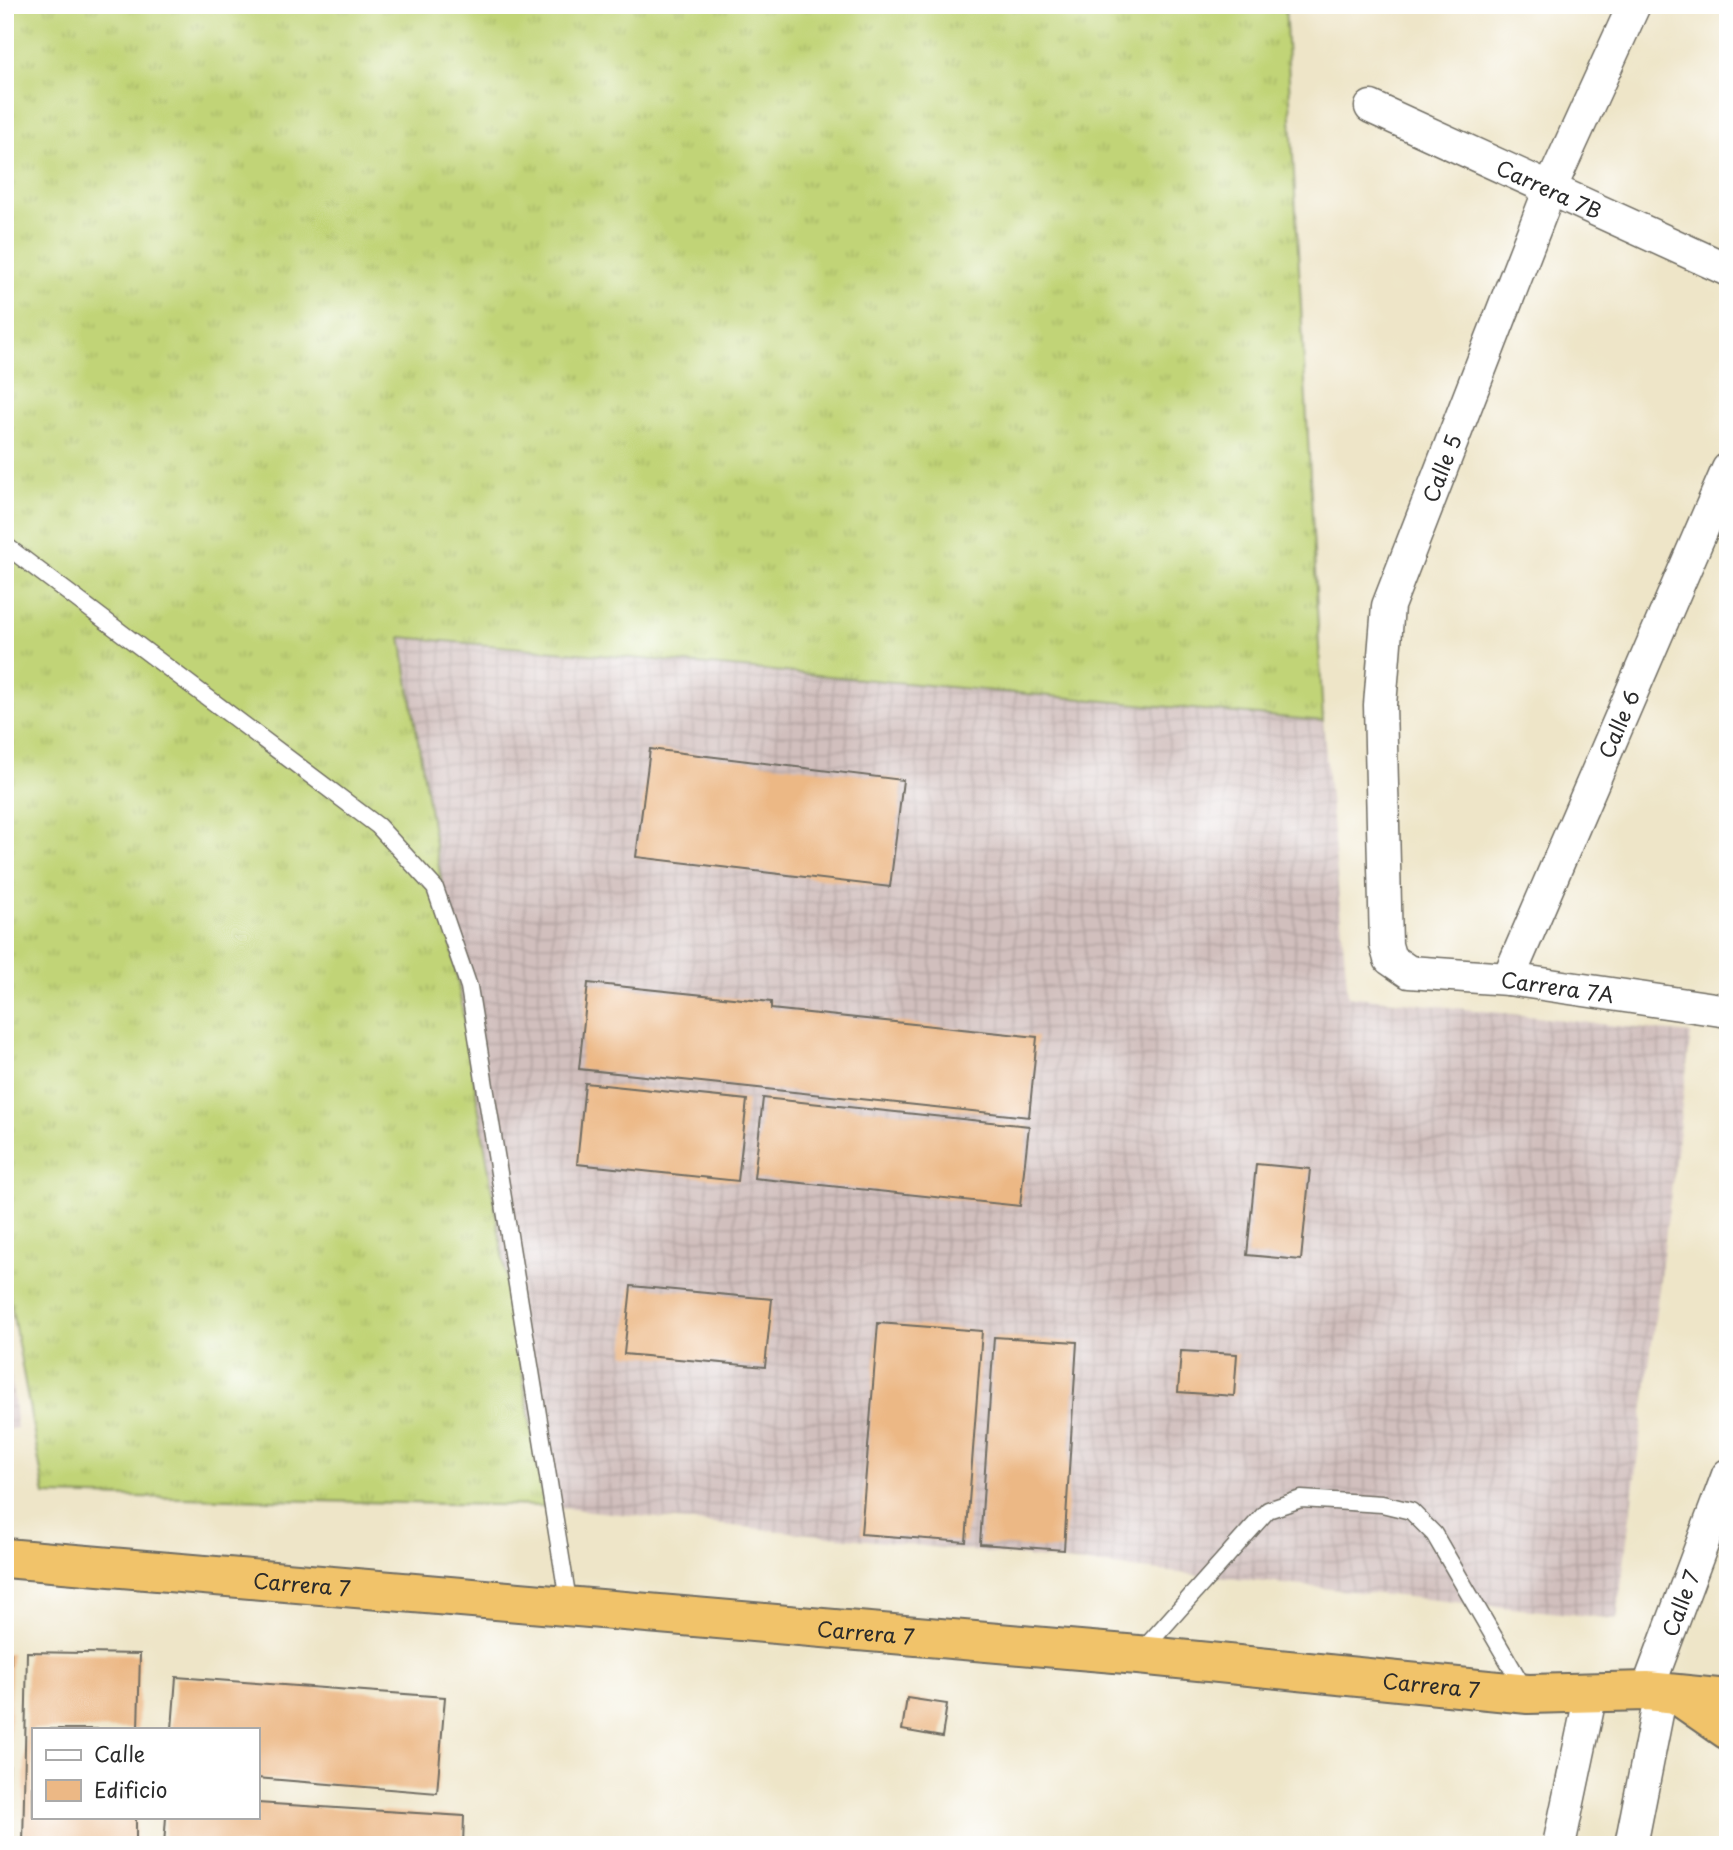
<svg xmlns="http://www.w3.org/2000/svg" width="1733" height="1850" viewBox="0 0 1733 1850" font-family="'Playpen Sans',sans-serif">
  <defs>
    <pattern id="industrial-grid" width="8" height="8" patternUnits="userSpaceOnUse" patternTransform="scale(1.75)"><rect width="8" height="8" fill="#d1bfbd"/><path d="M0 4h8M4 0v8" fill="none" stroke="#b4a4a3"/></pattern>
    <pattern id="grass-tufts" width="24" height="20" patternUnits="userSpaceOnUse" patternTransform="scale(1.75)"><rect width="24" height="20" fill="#c1d477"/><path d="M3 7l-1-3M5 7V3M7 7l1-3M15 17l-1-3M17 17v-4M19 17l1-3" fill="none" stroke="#a6b667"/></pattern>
  </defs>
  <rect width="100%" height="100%" fill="#fff"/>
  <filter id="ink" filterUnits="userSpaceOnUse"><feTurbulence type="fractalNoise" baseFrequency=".0143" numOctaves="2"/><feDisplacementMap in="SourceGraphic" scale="14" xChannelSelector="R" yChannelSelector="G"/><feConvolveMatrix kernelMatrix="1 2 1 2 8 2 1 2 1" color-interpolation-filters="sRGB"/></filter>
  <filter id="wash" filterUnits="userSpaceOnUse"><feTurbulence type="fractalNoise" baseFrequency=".00686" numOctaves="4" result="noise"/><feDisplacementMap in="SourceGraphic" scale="28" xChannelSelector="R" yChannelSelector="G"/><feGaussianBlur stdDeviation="1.57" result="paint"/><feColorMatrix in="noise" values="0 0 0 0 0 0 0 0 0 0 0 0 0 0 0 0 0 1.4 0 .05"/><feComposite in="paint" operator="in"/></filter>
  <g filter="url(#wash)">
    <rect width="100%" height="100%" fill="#eee5c8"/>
    <!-- industrial -->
    <path fill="url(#industrial-grid)" d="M401 636 1323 721 1348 996 1691 1034 1617 1619 544 1506Z
      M5 1323 17 1428 5 1430Z"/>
    <!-- grass -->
    <path fill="url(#grass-tufts)" stroke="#768051" stroke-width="2" d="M5 5H1285L1323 721 401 637 544 1506 45 1495 5 1271Z"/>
    <g id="blocks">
      <!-- building -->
      <path fill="#ecb885" d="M650 749 903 780 890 887 636 857Z
        M588 983 771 1002V1009L1037 1037 1029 1117 579 1069Z
        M585 1083 747 1100 738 1181 577 1164Z
        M763 1098 1029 1126 1020 1206 754 1178Z
        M1256 1164 1310 1169 1301 1260 1247 1255Z
        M631 1286 772 1299 765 1367 624 1354Z
        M878 1323 982 1331 966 1542 861 1534Z
        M994 1337 1077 1342 1064 1550 980 1544Z
        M1181 1351 1237 1354 1234 1396 1178 1392Z
        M27 1652 140 1654 138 1729H33V1817H136V1845H23Z
        M5 1653H11L8 1845H5Z
        M176 1677 445 1697 437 1793 257 1778V1729H172Z
        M907 1698 947 1704 942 1737 902 1730Z
        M257 1803 464 1816 463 1845H164L166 1817H257Z"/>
    </g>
  </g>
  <g filter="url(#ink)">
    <use href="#blocks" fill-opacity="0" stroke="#6f6c62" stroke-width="2"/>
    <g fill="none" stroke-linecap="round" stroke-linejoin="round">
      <defs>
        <path id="service" d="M5 545 378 826 435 888 469 987 569 1607
          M1141 1652 1268 1510 1301 1499 1382 1504 1411 1511 1434 1534 1526 1692"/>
        <g id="minor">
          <path id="s1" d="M1634 5 1550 189 1388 606 1380 705 1386 945 1390 959 1409 972 1508 979 1728 1011"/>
          <path id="s2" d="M1371 107 1728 270"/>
          <path id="s3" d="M1508 979 1728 469"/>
          <path id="s4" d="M1647 1691 1728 1475"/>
          <path d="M1559 1845 1591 1693"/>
          <path d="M1631 1845 1661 1693"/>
        </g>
        <g id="trunk">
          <path id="s5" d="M5 1558 1138 1655 1528 1694 1647 1691 1728 1699"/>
          <path d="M1679 1696 1728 1730"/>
        </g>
      </defs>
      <!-- service casing -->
      <use href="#service" stroke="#6f6c62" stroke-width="19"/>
      <!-- minor casing -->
      <use href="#minor" stroke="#6f6c62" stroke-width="35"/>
      <!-- trunk casing -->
      <use href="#trunk" stroke="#6f6c62" stroke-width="42"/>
      <!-- service -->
      <use href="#service" stroke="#fff" stroke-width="16"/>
      <!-- minor -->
      <use href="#minor" stroke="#fff" stroke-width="32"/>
      <!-- trunk -->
      <use href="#trunk" stroke="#f1c36a" stroke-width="38"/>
    </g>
  </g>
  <g text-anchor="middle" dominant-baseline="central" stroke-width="7" stroke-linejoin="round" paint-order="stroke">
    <!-- street labels -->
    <g font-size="21" fill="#2b2b2b" stroke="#fff">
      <text stroke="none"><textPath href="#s2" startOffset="196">Carrera 7B</textPath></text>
      <text transform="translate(1441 468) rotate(-69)">Calle 5</text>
      <text stroke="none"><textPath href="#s3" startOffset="278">Calle 6</textPath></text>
      <text stroke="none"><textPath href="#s1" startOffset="1176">Carrera 7A</textPath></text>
      <text stroke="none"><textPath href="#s5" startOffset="298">Carrera 7</textPath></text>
      <text stroke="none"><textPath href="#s4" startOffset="94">Calle 7</textPath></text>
      <text stroke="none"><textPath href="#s5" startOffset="864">Carrera 7</textPath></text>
      <text stroke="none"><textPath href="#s5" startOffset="1432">Carrera 7</textPath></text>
    </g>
  </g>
  <!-- margin -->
  <rect width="1733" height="1850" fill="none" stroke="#fff" stroke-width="28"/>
  <!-- legend -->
  <rect x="32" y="1728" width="228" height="91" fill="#ffffff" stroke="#aaaaaa" stroke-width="2"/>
  <rect x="46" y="1750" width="35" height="10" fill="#ffffff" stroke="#aaaaaa" stroke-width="2"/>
  <text x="94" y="1762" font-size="21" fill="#2b2b2b">Calle</text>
  <rect x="46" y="1780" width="35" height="21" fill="#ecb885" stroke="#aaaaaa" stroke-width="2"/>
  <text x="94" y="1798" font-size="21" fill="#2b2b2b">Edificio</text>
</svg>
